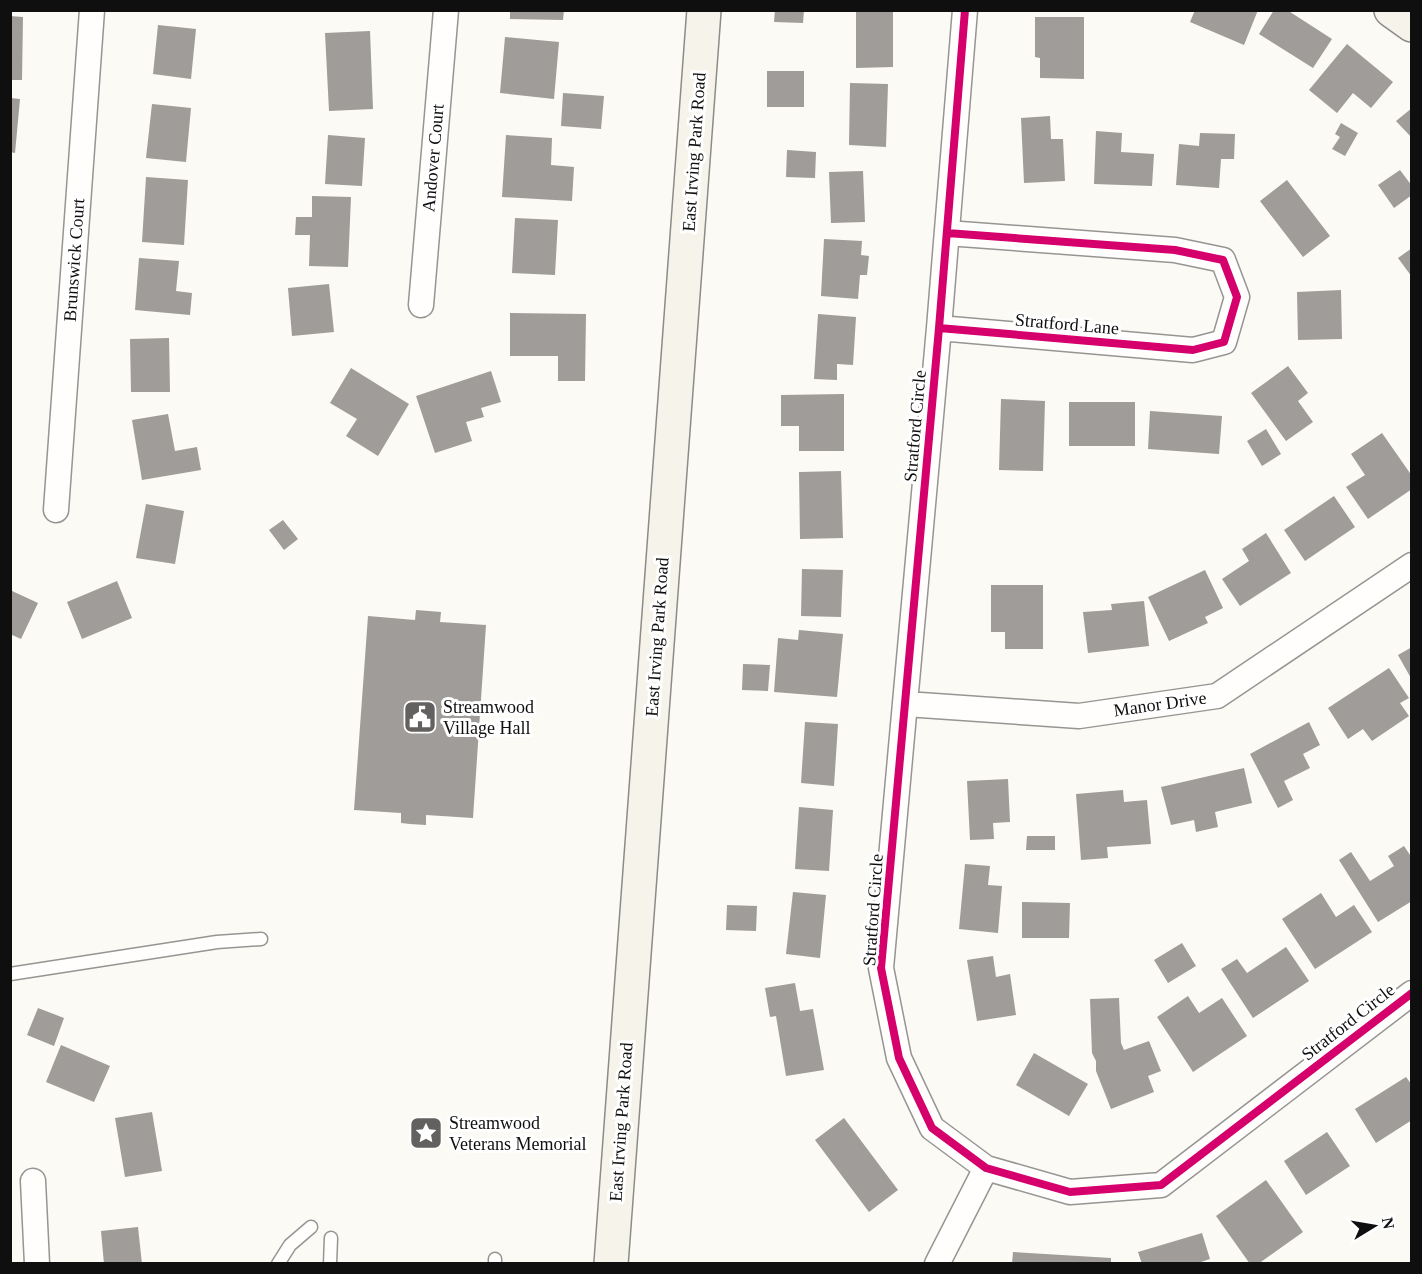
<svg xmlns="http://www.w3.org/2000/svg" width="1422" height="1274" viewBox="0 0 1422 1274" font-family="'Times New Roman',serif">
  <rect width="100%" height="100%" fill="#fcfaf4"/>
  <!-- building -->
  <path fill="#9f9c99" d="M510 10H564L563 20 510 19Z
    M775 10H804L803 23 774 22Z
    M856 10H893V67L856 68Z
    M1195 10H1258L1244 45 1190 22Z
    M1274 10H1287L1332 39 1313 68 1259 34Z
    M10 16 23 17 22 80H10Z
    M1035 17H1084V79L1040 78V58L1035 57Z
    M158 25 196 29 191 79 153 74Z
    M370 31 373 109 329 111 325 33Z
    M505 37 559 42 554 99 500 93Z
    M1347 44 1393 82 1371 108 1353 93 1337 113 1309 90Z
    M767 71H804V107H767Z
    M850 83 888 84 886 147 849 145Z
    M563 93 604 96 601 129 561 126Z
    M10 98 20 99 15 153 10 152Z
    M152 104 191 108 186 162 146 158Z
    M1412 108V138L1396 121Z
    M1050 116 1051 139H1063L1065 181 1024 183 1021 118Z
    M1341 123 1358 133 1345 156 1332 149 1340 137 1335 134Z
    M1096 131 1122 133 1121 152 1154 154 1152 186 1094 184Z
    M1200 133 1235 134 1234 159H1221L1219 188 1176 185 1179 144 1199 146Z
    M328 135 365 138 362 186 325 184Z
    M506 135 552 138 551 165 574 167 572 201 502 197Z
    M787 150 816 152 815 178 786 177Z
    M1400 170 1412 186V195L1394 208 1378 185Z
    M863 171 865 222 831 223 829 172Z
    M146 177 188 180 184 245 142 242Z
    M1287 180 1330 236 1303 257 1260 201Z
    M312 196 351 197 348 267 309 266 310 235H295L296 217H312Z
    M515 218 558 220 555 275 512 273Z
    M824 239 862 241 861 255 869 256 867 275H860L858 299 821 296Z
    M1412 248V277L1398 258Z
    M139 258 179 261 176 291 192 293 190 315 135 310Z
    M329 284 334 332 292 336 288 288Z
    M1341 290 1342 339 1298 340 1297 292Z
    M510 313 586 314 585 381H558V356H510Z
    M818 314 856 317 853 365 837 364V380L814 379Z
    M169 338 170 392H131L130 339Z
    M1288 366 1308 393 1298 401 1313 422 1286 441 1251 393Z
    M351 368 409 404 378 456 346 436 357 419 330 403Z
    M491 371 501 402 481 408 484 417 466 422 472 441 435 453 416 396Z
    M844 394V451H799V426H781V395Z
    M1001 399 1045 401 1043 471 999 470Z
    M1069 402H1135V446H1069Z
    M1150 411 1222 416 1219 454 1148 449Z
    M168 414 175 451 197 447 201 470 142 480 132 420Z
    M1266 429 1281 454 1262 466 1247 441Z
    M1382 433 1412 476V489L1368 519 1346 487 1365 475 1351 454Z
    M841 471 843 538 800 539 799 472Z
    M1334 496 1355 527 1305 561 1284 530Z
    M146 504 184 511 175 564 136 558Z
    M283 520 298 539 284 550 269 530Z
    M1266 533 1291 573 1240 606 1222 579 1249 561 1242 549Z
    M802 569 843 570 841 617 801 616Z
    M1205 570 1223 608 1205 617 1208 623 1169 641 1148 597Z
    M117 581 132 618 82 639 67 602Z
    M991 585H1043V649H1005V632H991Z
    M10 590 38 603 21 639 10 634Z
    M1144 601 1149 646 1088 653 1083 612 1112 610 1111 604Z
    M416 610 441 612 440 622 486 625 473 818 426 815V825L410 824 401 823V813L354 810 368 616 415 620Z
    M799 630 843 634 837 697 774 692 778 638 798 640Z
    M1412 647V680L1398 655Z
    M743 664 770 665 768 691 742 690Z
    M1389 668 1409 698 1400 703 1409 716 1372 741 1363 729 1348 739 1328 708Z
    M805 722 838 724 834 786 801 783Z
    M1309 722 1320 745 1303 754 1310 768 1284 781 1293 800 1278 808 1250 754Z
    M1244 768 1252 803 1215 812 1218 827 1196 832 1194 820 1171 825 1161 787Z
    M1008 779 1010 822 993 823 994 839 970 840 967 781Z
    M1123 790 1124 802 1147 800 1151 844 1107 847 1108 858 1081 860 1076 794Z
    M799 807 833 810 829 871 795 869Z
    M1027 836H1055V850H1026Z
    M1404 846 1412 858V879L1410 880 1412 883V901L1378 922 1339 860 1351 852 1370 881 1394 866 1388 856Z
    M965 864 990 866 988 885 1002 886 998 933 959 929Z
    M793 892 826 895 820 958 786 954Z
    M1321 893 1336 917 1354 905 1372 932 1315 969 1282 919Z
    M1022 902 1070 903 1069 938H1022Z
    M727 905 757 906 756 931 726 930Z
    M1182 943 1196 966 1168 983 1154 960Z
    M1286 947 1309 981 1253 1018 1221 969 1237 959 1247 973Z
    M993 956 996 977 1010 974 1016 1015 977 1021 967 960Z
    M795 983 800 1011 813 1009 824 1070 786 1076 776 1016 770 1017 765 988Z
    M1188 996 1199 1013 1222 998 1247 1036 1193 1072 1157 1017Z
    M1119 998 1121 1043 1124 1050 1149 1041 1161 1071 1148 1076 1154 1092 1111 1109 1096 1071V1061L1092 1053 1090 999Z
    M38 1008 64 1018 54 1046 27 1035Z
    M61 1045 110 1066 94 1102 46 1082Z
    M1034 1053 1088 1084 1069 1116 1016 1085Z
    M1406 1077 1412 1085V1120L1376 1143 1355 1109Z
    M152 1112 162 1171 125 1177 115 1118Z
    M844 1118 898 1190 869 1212 815 1140Z
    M1327 1132 1350 1166 1306 1195 1284 1161Z
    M1266 1180 1303 1232 1258 1264H1250L1216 1216Z
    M138 1227 142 1264H104L101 1231Z
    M1202 1233 1210 1259 1195 1264H1142L1138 1252Z
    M1013 1252 1111 1258V1264H1012Z"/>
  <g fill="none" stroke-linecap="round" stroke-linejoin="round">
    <defs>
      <path id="lane" d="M10 974 217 942 261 939
        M278 1264 290 1245 311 1227
        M330 1264 331 1238
        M495 1264V1259"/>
      <path id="street" d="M965 10 939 328 881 968 899 1058 932 1128 986 1168 1070 1192 1161 1185 1412 993
        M421 305 446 10
        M939 328 1193 350 1224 342 1237 297 1223 260 1175 250 947 233
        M56 510 92 10
        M906 704 1079 716 1217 696 1412 565
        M33 1181 37 1264
        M937 1264 986 1168"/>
      <path id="secondary" d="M1391 10 1412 25
        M611 1264 704 10"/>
    </defs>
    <!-- lane casing -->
    <use href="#lane" stroke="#969592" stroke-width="15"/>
    <!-- street casing -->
    <use href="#street" stroke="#969592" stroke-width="27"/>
    <!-- secondary casing -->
    <use href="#secondary" stroke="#8c8b89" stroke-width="36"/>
    <!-- lane -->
    <use href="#lane" stroke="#fffefd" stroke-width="12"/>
    <!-- street -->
    <use href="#street" stroke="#fffefd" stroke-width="24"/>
    <!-- secondary -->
    <use href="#secondary" stroke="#f5f3ea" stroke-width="33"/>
    <defs>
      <path id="cycleway" d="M965 10 939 328 881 968 899 1058 932 1128 986 1168 1070 1192 1161 1185 1412 993
        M939 328 1193 350 1224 342 1237 297 1223 260 1175 250 947 233"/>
    </defs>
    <!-- cycleway casing -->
    <use href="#cycleway" stroke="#fff" stroke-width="11"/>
    <!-- cycleway -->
    <use href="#cycleway" stroke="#d6006c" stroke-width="8"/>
  </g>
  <!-- icons -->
  <defs>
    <symbol id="civic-square" viewBox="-11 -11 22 22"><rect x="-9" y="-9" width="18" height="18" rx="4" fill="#62615f" stroke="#fff"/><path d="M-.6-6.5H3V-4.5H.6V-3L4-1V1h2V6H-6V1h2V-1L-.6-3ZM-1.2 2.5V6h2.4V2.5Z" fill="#fff"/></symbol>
    <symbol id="sight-square" viewBox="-11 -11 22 22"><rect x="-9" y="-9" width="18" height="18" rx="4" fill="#62615f" stroke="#fff"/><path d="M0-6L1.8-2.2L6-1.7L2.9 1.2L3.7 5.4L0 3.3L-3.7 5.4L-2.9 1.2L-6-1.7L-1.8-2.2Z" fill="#fff"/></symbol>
  </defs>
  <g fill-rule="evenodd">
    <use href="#civic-square" x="401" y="698" width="38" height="38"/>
    <use href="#sight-square" x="407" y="1114" width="38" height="38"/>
  </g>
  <g text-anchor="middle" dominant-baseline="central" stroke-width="6" stroke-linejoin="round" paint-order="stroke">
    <!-- street labels -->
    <g font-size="18" fill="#0f0f0f" stroke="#fff">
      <text transform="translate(694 152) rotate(-86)">East Irving Park Road</text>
      <text transform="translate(433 158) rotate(-85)">Andover Court</text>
      <text transform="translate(74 260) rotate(-86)">Brunswick Court</text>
      <text transform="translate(1067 324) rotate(5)">Stratford Lane</text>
      <text transform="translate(915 426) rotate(-85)">Stratford Circle</text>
      <text transform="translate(657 637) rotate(-86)">East Irving Park Road</text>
      <text transform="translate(1160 704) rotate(-8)">Manor Drive</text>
      <text transform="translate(873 910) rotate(-86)">Stratford Circle</text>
      <text transform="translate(1348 1022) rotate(-38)">Stratford Circle</text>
      <text transform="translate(621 1122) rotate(-86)">East Irving Park Road</text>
    </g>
    <!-- poi labels -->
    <g font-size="18" fill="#0f0f0f" stroke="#fff" text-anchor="start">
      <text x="443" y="707">Streamwood<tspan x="443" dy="21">Village Hall</tspan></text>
      <text x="449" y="1123">Streamwood<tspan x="449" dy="21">Veterans Memorial</tspan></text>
    </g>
  </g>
  <!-- border -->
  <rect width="1422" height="1274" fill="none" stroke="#0f0f0f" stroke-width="24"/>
  <!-- north arrow -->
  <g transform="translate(1374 1226) rotate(79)" stroke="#ffffff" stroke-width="4.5" paint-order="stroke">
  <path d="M0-4.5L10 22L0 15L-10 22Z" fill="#0f0f0f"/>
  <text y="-9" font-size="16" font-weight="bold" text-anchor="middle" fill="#0f0f0f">N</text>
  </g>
</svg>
